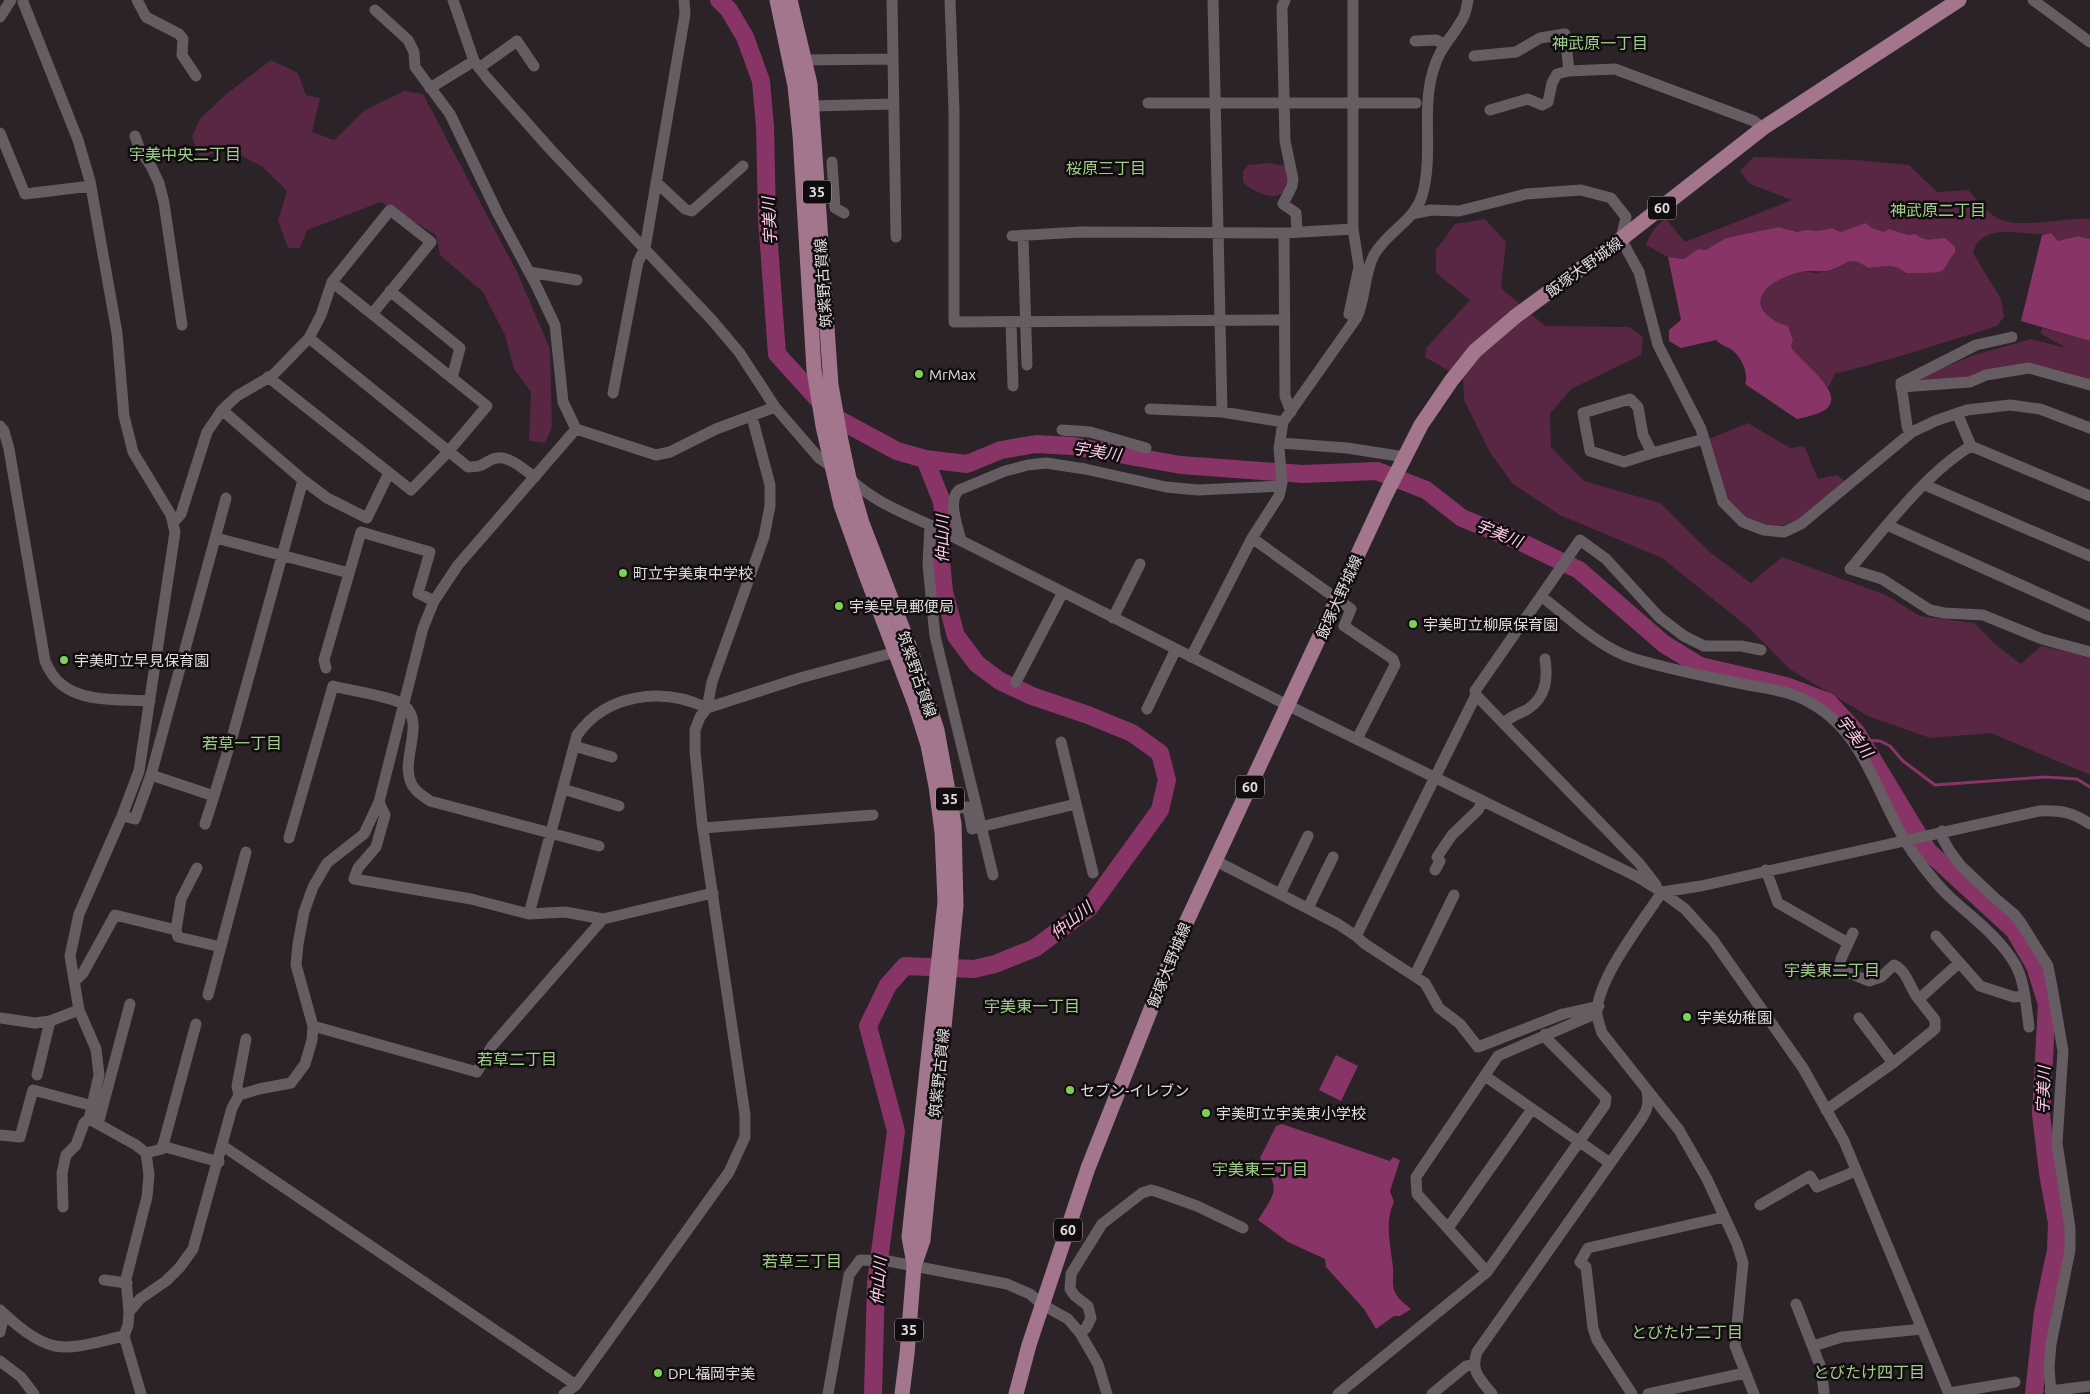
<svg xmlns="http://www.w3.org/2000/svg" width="2090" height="1394" viewBox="0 0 2090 1394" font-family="Ubuntu,'Noto Sans JP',sans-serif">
  <rect width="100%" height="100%" fill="#2b2327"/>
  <!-- green -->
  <path fill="#592643" d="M271 60 298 73 306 95 320 98 312 132 334 140 365 110 404 91 423 94 518 274 550 349 552 427 545 443 529 441 531 392 514 369 505 335 483 292 440 255 436 235 381 202 307 230 300 248H288L278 221 287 191 263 167 224 147 200 160 192 137 200 119 225 95Z
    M1754 157 1856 160 1909 165 1937 192 1968 190C1977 199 1986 212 1997 218 2018 230 2063 217 2090 219V239L2078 236 2058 241 2051 233C2024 238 1983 219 1973 253L2001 299 2004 317 1997 326 1901 356 1839 373 1836 372 1828 388C1816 374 1801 363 1791 347L1793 340 1788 326C1779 324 1764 316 1761 306 1756 287 1787 275 1801 272 1806 270 1811 273 1816 273 1822 272 1829 271 1835 269 1842 266 1847 259 1856 260 1860 261 1865 266 1868 268 1878 267 1887 265 1896 267 1907 269 1913 273 1924 272L1945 238C1933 238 1926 243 1916 234L1908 235 1889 229 1884 232 1872 228 1866 223 1840 232 1832 228 1819 231 1807 230 1797 232 1779 227 1726 238 1706 250 1698 249 1684 259 1668 257 1646 245C1650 234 1656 224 1666 219L1685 242 1792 200 1750 184 1740 171Z
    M1268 163 1286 166C1289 171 1289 176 1288 182 1284 207 1254 193 1243 182V172L1248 165Z
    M1485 219 1506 242 1501 288 1545 326 1629 327 1643 337 1641 355 1571 389 1550 414 1551 447 1584 481 1660 503 1711 553 1751 583 1782 557 1886 595 1920 616 1974 623 1996 645 2021 664 2041 646 2090 656V775L1991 733 1930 738 1868 716 1791 670 1749 628 1662 558 1560 515 1513 484 1489 451 1464 400 1463 379 1425 357 1427 347 1470 300 1436 273V250L1455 224Z
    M2043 328 2090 341V380L2031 365 1967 379 1906 384 1971 356 2031 339 2066 348 2040 333Z
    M1748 423 1790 448 1804 446 1818 479 1837 475 1845 481 1798 520 1780 526 1770 527 1745 518 1729 503 1709 439Z"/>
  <!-- water -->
  <path fill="#893467" d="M1866 223 1872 228 1884 232 1889 229 1908 235 1916 234C1926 243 1933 238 1945 238L1955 247V253C1949 258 1948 265 1943 270 1939 274 1913 273 1906 273 1895 263 1882 267 1868 268 1848 253 1848 266 1827 271 1818 272 1807 270 1801 272 1787 275 1756 287 1761 306 1764 316 1779 324 1788 326L1793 340 1791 347C1800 362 1851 396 1823 411 1816 415 1805 417 1797 419L1745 384C1749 374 1742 358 1733 351 1728 346 1721 346 1716 340L1681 348 1669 341V330L1681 320 1668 257 1684 259 1698 249 1706 250 1726 238 1779 227 1797 232 1807 230 1819 231 1832 228 1840 232Z
    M2051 233 2058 241 2078 236 2090 239V341L2021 321 2042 235Z
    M1336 1055 1358 1066 1341 1101 1319 1090Z
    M1282 1124 1390 1161 1393 1157 1400 1160 1390 1191 1394 1202C1384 1222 1391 1247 1393 1268 1394 1277 1391 1284 1395 1292 1398 1299 1405 1304 1411 1309L1400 1316H1394L1376 1329 1364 1309 1326 1267 1325 1259 1288 1242 1258 1220C1277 1190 1280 1190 1260 1158L1276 1126Z"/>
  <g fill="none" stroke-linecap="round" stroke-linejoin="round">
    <!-- stream -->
    <path stroke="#893467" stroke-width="3" d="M1861 740 1880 741 1890 746 1903 761 1935 785 2045 777 2077 779 2090 787"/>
    <!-- river -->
    <path stroke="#893467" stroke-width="18" d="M719 0 729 10 745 37 761 81 765 127 767 218 777 354 834 417 897 451 925 459 967 464 1001 450 1036 444 1073 446 1181 465 1303 474 1377 471 1426 490 1462 518 1521 542 1579 570 1664 644 1700 666 1786 686 1828 702 1856 732 1928 851 2014 930 2035 966 2047 1004 2041 1114 2048 1173 2057 1223 2056 1250 2043 1312 2034 1394
      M873 1394 876 1283 896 1131 868 1026 888 985 905 966 974 969 995 964 1035 948 1089 908 1160 810 1167 780 1160 753 1132 733 1088 715 1032 696 1000 681 977 664 956 636 944 592 940 549 944 521 942 502 925 459"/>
    <!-- minor -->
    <path stroke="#665d62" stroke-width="11" d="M137 0 146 17 179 34 183 39 182 55 196 76
      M453 0 474 61 487 78 551 150 711 319 739 352 775 407 819 458 835 469
      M892 0 896 237
      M950 0 954 110V322L1285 320
      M1213 0 1222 412 1283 422
      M1285 0 1282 7 1285 141 1293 179 1292 186 1283 204 1296 213 1297 232
      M1353 0V229L1359 267 1349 314 1357 317
      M2033 0 2090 42
      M23 2 78 140 90 181 117 333 124 416 133 452 171 515 175 532 139 771 122 816 79 914 70 956 79 1010 96 1049 99 1075 89 1119 136 1145 146 1153 149 1175 147 1197 126 1279 129 1312
      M375 10 408 40 414 52 415 67 450 114 498 214 536 285 555 325 563 402 576 429 656 455 670 452 716 429 775 407
      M0 17 11 0
      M1415 41 1436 40 1444 44
      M1474 56 1516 52 1540 38 1565 34 1569 71
      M804 60 893 59
      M479 68 517 41 534 66
      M430 88 474 61
      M1148 103H1416
      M811 106 894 104
      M1490 110 1528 99 1542 105 1548 102 1552 83 1557 74 1569 71 1615 69 1754 121 1763 128
      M0 133 25 194 91 186
      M135 136 140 150 151 166 159 183 164 203 182 325
      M832 162 835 208 844 213
      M656 182 685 209 692 211 743 166
      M1412 214 1431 210 1459 211 1526 194 1581 190 1611 198 1626 217 1621 239 1639 272 1658 345 1701 429 1723 502 1743 522 1764 530 1784 532 1801 524 1912 432 1935 421 1967 410 2010 405 2040 409 2090 428
      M1284 233 1285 396 1291 412
      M1023 235 1027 365
      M1012 236 1081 232 1284 233 1353 229
      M529 272 577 280
      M390 291 460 348 452 378
      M1011 323 1013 386
      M309 338 468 467C484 467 481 464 493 459 507 453 524 470 535 477
      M268 377 411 490 448 452 487 406 332 282
      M1901 387 1970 382 1986 375 2029 368 2090 385
      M613 393 638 262 645 248 685 14 684 0
      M1630 399 1638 407 1643 435 1652 453 1624 462 1590 451 1583 413Z
      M1150 409 1222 412
      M1957 413 1971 446 2090 496
      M0 426 4 431 9 449 45 661C49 670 53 678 61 684 83 703 122 699 150 701
      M1062 430 1090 432 1146 448
      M1910 434 1907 426 1901 383 1976 345 2012 337
      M1281 443 1347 448 1405 457
      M1971 446C1927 472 1883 530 1850 569L1882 579 1930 610 1944 613 1983 615 2042 639 2090 652
      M1652 453 1704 439
      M850 479C873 501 901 512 930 525L1287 705 1638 877 1662 892 1685 909 1713 940 1803 1068 1844 1141 1949 1394
      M303 480 327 498 367 518 389 473
      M1925 485 2090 556
      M174 522 181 514 207 432 222 410 237 396 273 375 309 338 321 315 332 282 390 210 431 242 372 314
      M930 525 928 565 935 636 993 875
      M1887 525 2090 616
      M216 538 349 573
      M1252 538 1351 609 1344 626 1393 659 1395 665 1357 739
      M961 541C958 527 947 501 959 490L1005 471 1028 465 1046 463 1085 469 1166 487 1198 490 1281 486
      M1541 596C1568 617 1601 649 1635 659 1669 669 1703 676 1738 683 1760 688 1787 690 1807 701 1868 732 1877 802 1913 853 1925 869 1937 886 1952 899 1974 919 2000 938 2015 964 2025 981 2026 1007 2029 1027
      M1113 618 1140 564
      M1191 657 1252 538 1279 496 1282 483 1279 448 1283 422 1357 317C1366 297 1364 273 1374 255 1387 232 1414 221 1422 196 1434 155 1421 111 1433 71 1439 48 1452 38 1463 18 1466 13 1467 6 1468 0
      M326 668 324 660 361 532 430 552 418 593 434 601
      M1016 682 1063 592
      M1476 695 1639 863 1656 885
      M1147 709 1176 649
      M1504 723C1511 716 1519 714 1528 709 1546 697 1548 679 1545 659
      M1061 742 1093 873
      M574 746 612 757
      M151 775 226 498
      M563 789 619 806
      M379 802 385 815 376 847 358 868 354 879 471 899 529 914 565 912 603 919 713 893
      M952 809 968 807 972 829 1076 804
      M122 816 135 819 151 775 214 796 233 734 303 480 222 410
      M205 824 214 796
      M703 828 873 815
      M1942 831 1943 839 1949 850 1961 866 1996 899 2014 914 2021 923 2048 966 2052 987 2063 1051 2057 1143 2070 1228V1250L2051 1344 2049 1367 2051 1394
      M289 838 333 686C347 690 395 697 404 705 428 724 395 766 415 789 419 794 425 797 430 801L599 846
      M1216 861 1338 924 1356 936 1365 944 1425 983 1439 1008 1460 1024 1478 1047 1563 1014 1599 1006
      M1435 870 1440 861 1437 857 1452 835 1478 810 1483 801
      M1766 870 1778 903 1848 943
      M1280 894 1308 836
      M1308 908 1333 857
      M529 914 577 735C607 693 663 687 707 708L712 682 764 537 770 506V485L752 417
      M176 930 181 899 197 868
      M1356 936 1476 695 1475 691 1580 540 1606 559 1659 617 1684 636 1704 646H1741L1761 650
      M1936 936 1980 986 2014 997 2024 996
      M1415 975 1454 895
      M74 982 83 973 115 915 176 930 178 937 221 947
      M208 995 246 852
      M1919 999 1959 963
      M0 1018 35 1023 50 1021 79 1010
      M1859 1018 1893 1063
      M313 1026 477 1072 492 1046 603 919
      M37 1075 50 1021
      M1485 1076 1610 1163
      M239 1095 237 1086 246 1039
      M1826 1110 1893 1063 1935 1029V1020C1929 1012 1923 1005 1917 997 1909 986 1907 971 1894 965L1881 977 1869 981 1839 969 1841 959 1853 933
      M98 1124 130 1004
      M0 1135 20 1137 33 1090 93 1106
      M162 1146 219 1162
      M223 1146 576 1385
      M146 1153 162 1149 196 1024
      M1760 1205 1810 1176 1817 1187 1856 1171
      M63 1207 62 1173 66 1155 76 1145 84 1123 89 1119
      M1448 1228 1532 1109
      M1487 1272 1417 1194 1416 1177 1498 1056 1597 1013
      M104 1280 127 1283
      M1796 1304 1821 1368 1824 1392
      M0 1310C14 1323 35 1342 55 1346 77 1350 103 1340 124 1336L141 1394
      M0 1332 4 1314
      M1080 1333 1086 1328 1091 1318 1088 1306 1075 1296 1070 1289 1071 1274 1102 1224 1142 1193 1151 1190 1158 1192 1197 1206 1243 1228
      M124 1336 128 1325 129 1312 140 1299 166 1281 180 1267 193 1249 232 1108 239 1095 259 1089 291 1083 305 1064 312 1040 313 1026 296 965 298 944 304 912 313 887 327 863 364 834 379 802 423 628 434 601 458 565 576 429
      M1813 1346 1842 1337 1922 1329
      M0 1361 21 1377 34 1394
      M2050 1391 2090 1386
      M1949 1393 2015 1382
      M564 1394 576 1385 729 1172 745 1137V1115L702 823 695 751V730L700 717 707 708 800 678 903 650
      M828 1394 849 1275 860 1260 888 1261 1007 1284 1030 1294 1043 1305 1068 1319 1080 1333 1098 1364 1107 1394
      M1338 1394 1487 1272 1605 1105 1606 1098 1547 1039 1545 1034
      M1432 1394 1466 1366 1474 1364
      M1492 1394C1480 1379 1470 1371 1477 1352L1642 1118C1648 1109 1649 1102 1647 1092
      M1632 1394 1597 1340 1593 1328 1586 1267 1580 1262 1588 1248 1724 1217
      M1648 1394 1745 1373
      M1754 1394 1735 1346 1743 1263 1737 1244 1707 1179 1679 1130 1602 1033C1600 1027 1598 1021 1597 1014 1596 980 1643 921 1662 892L1701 886 2039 811C2060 810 2072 812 2090 824"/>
    <!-- major -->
    <path stroke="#a4768e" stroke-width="15" d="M777 0 795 86 800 135 814 370 823 426 841 505 866 575 915 704 928 745 936 786 942 832 945 902 909 1237 914 1264
      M790 0 810 84 831 385 840 436 849 478 862 523 910 648 937 730 954 824 956 906 923 1240 914 1266 907 1354 902 1394
      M1016 1394 1029 1345 1088 1168 1179 938 1386 494 1421 425 1451 381 1475 351 1516 316 1621 239 1763 128 1959 0"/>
  </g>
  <!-- markers -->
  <g fill="#7ed153" stroke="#110d0f" stroke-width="2">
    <circle cx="919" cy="374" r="5"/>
    <circle cx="623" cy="573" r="5"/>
    <circle cx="839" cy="606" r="5"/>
    <circle cx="1413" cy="624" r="5"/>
    <circle cx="64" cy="660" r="5"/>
    <circle cx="1687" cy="1017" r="5"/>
    <circle cx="1070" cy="1090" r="5"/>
    <circle cx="1206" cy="1113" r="5"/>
    <circle cx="658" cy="1373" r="5"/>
  </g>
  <g text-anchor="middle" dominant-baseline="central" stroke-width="5" stroke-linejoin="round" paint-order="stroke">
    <!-- shield labels -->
    <g fill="#110d0f" stroke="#a29d9f" stroke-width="1">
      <rect x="803" y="180.5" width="28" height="23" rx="4"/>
      <rect x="1648" y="196.5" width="28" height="23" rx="4"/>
      <rect x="1236" y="775.5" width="28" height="23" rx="4"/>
      <rect x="936" y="787.5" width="28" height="23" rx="4"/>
      <rect x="1054" y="1218.5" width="28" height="23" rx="4"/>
      <rect x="895" y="1318.5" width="28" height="23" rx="4"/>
    </g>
    <g font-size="14" font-weight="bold" fill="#e0dbdd">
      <text x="817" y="192">35</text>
      <text x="1662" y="208">60</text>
      <text x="1250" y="787">60</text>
      <text x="950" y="799">35</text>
      <text x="1068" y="1230">60</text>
      <text x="909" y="1330">35</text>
    </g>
    <!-- street labels -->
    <g font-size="15" fill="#e0dbdd" stroke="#110d0f">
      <text transform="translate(1584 267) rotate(-36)">飯塚大野城線</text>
      <text transform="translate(823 283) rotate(-94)">筑紫野古賀線</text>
      <text transform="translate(1339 597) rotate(-66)">飯塚大野城線</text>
      <text transform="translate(917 674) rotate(71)">筑紫野古賀線</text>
      <text transform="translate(1169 965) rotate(-68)">飯塚大野城線</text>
      <text transform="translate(939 1073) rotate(-84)">筑紫野古賀線</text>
    </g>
    <!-- poi labels -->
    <g font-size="15" fill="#e0dbdd" stroke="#110d0f" text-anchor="start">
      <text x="929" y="374">MrMax</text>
      <text x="633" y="573">町立宇美東中学校</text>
      <text x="849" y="606">宇美早見郵便局</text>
      <text x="1423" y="624">宇美町立柳原保育園</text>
      <text x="74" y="660">宇美町立早見保育園</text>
      <text x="1697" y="1017">宇美幼稚園</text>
      <text x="1080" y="1090">セブン-イレブン</text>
      <text x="1216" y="1113">宇美町立宇美東小学校</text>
      <text x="668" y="1373">DPL福岡宇美</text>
    </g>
    <!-- neighbourhood labels -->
    <g font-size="16" fill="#a0cd8d" stroke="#110d0f">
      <text x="1600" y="43">神武原一丁目</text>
      <text x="185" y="154">宇美中央二丁目</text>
      <text x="1106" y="168">桜原三丁目</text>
      <text x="1938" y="210">神武原二丁目</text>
      <text x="242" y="743">若草一丁目</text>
      <text x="1832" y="970">宇美東二丁目</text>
      <text x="1032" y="1006">宇美東一丁目</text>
      <text x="517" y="1059">若草二丁目</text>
      <text x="1260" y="1169">宇美東三丁目</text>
      <text x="802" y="1261">若草三丁目</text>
      <text x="1687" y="1332">とびたけ二丁目</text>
      <text x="1869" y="1372">とびたけ四丁目</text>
    </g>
    <!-- water labels -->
    <g font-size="16" font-style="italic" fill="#fdcbe4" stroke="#110d0f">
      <text transform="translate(769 221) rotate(-93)">宇美川</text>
      <text transform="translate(1097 451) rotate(9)">宇美川</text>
      <text transform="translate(1499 533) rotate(22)">宇美川</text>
      <text transform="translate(942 539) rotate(-90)">仲山川</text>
      <text transform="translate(1855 736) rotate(53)">宇美川</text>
      <text transform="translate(1071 920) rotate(-39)">仲山川</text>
      <text transform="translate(2043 1090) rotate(-88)">宇美川</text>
      <text transform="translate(878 1281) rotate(-85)">仲山川</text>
    </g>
  </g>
</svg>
